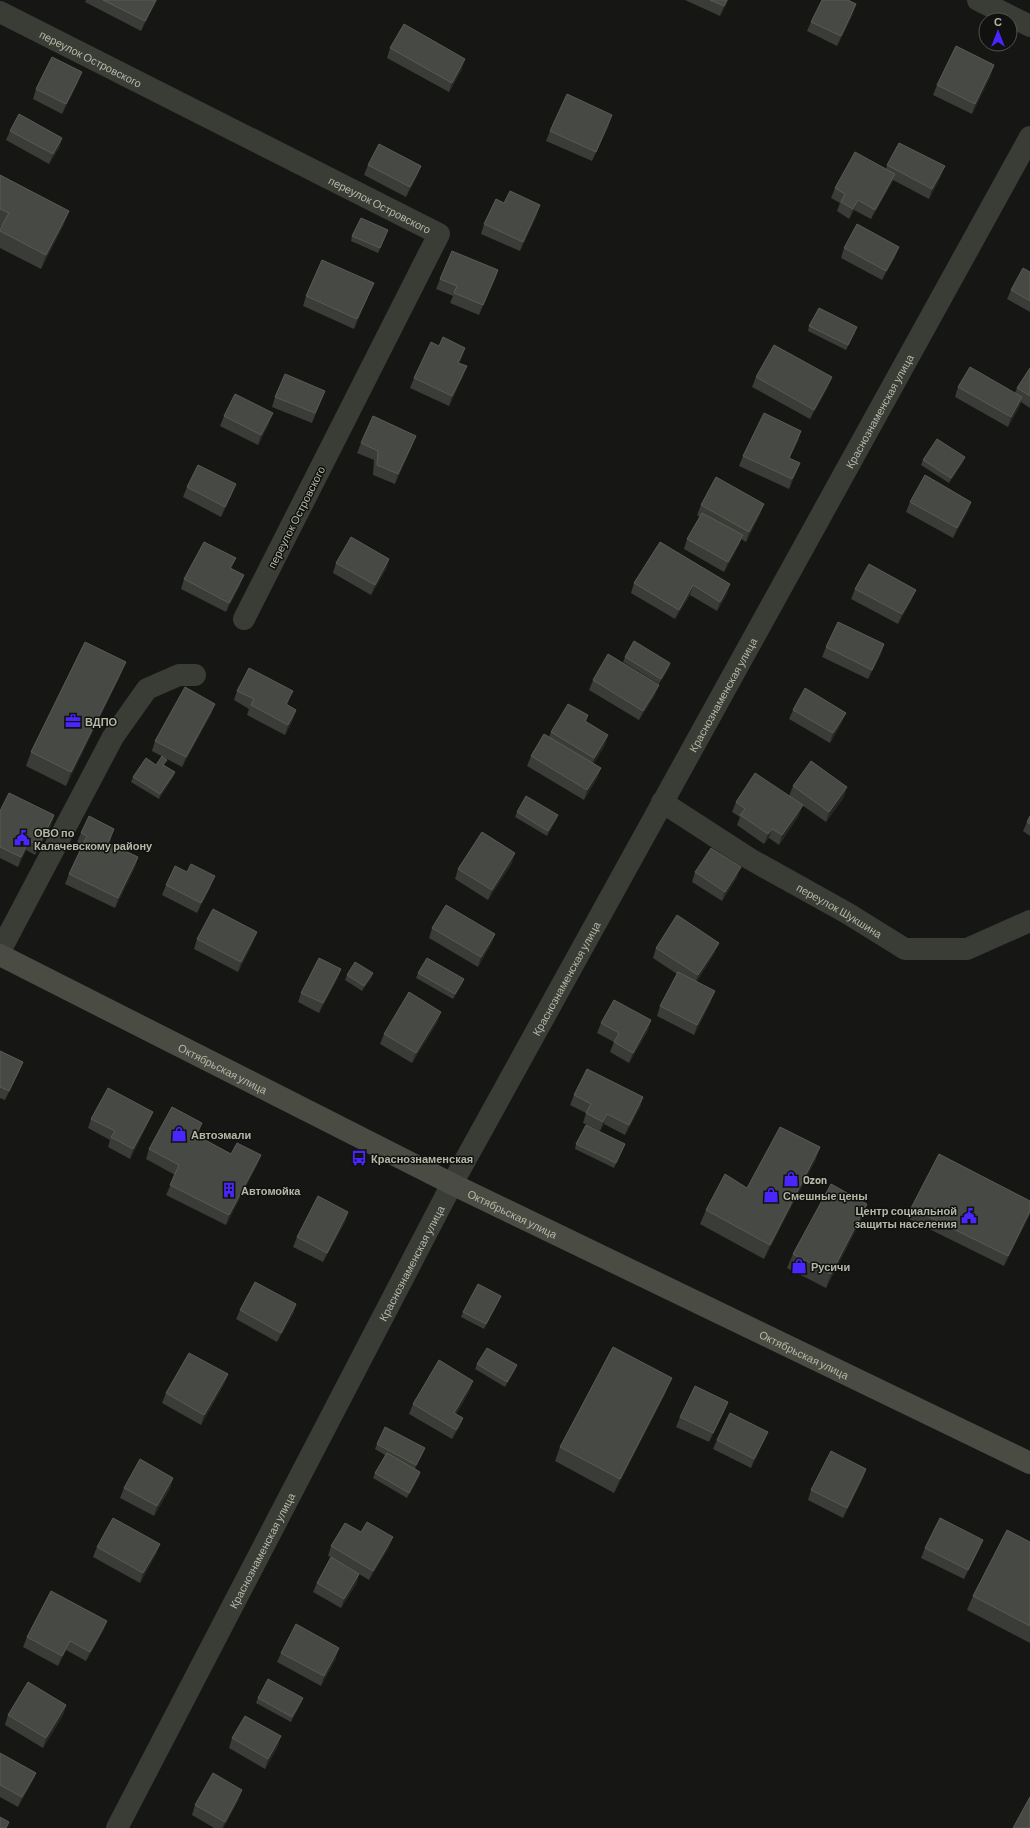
<svg xmlns="http://www.w3.org/2000/svg" width="1030" height="1828" viewBox="0 0 1030 1828" font-family="Barlow,sans-serif">
  <rect width="100%" height="100%" fill="#161715"/>
  <g fill="none" stroke-linecap="round" stroke-linejoin="round">
    <!-- minor -->
    <g stroke="#3a3c36" stroke-width="22">
      <path d="M978 0 1030 26"/>
      <path id="s1" d="M0 12 439 234 244 619"/>
      <path id="s2" d="M662 802 750 859 847 913 905 949H967L1030 921"/>
      <path d="M0 951 113 737 147 689 179 675H195"/>
      <path id="s3" d="M117 1828 452 1184 1030 137"/>
    </g>
    <!-- secondary -->
    <path stroke="#4a4c44" stroke-width="22" id="s4" d="M0 955 452 1184 1030 1463"/>
  </g>
  <!-- wall -->
  <path fill="#3a3c38" d="M86 0H157L141 31 85 2Z
    M685 0H728L720 16Z
    M853 14 837 46 807 31 811 22Z
    M390 48 462 69 449 92 387 58Z
    M991 75 972 114 933 95 937 85Z
    M78 82 62 114 33 99 36 89Z
    M609 125 592 161 546 141 550 131Z
    M10 131 62 138 59 148 49 164 6 140Z
    M368 165 421 166 417 176 406 197 364 175Z
    M887 165 941 176 929 199 893 180 891 184 871 219 854 210 849 219 837 211 840 203 831 198 835 188 886 169Z
    M0 175 69 211 63 226 41 269 0 248V229L2 227 0 226Z
    M537 215 520 251 481 234 484 224Z
    M386 235 378 253 351 241 352 236Z
    M899 247 895 257 882 280 841 258 844 248Z
    M498 270 479 315 450 303 453 296 436 289 440 279Z
    M1030 272V312L1007 299 1011 290Z
    M370 292 354 329 303 306 306 296Z
    M809 326 855 332 846 350 808 331Z
    M439 346 465 348 459 363 463 376 449 406 410 388 414 378Z
    M1030 368V408L1021 402 1019 407 1008 427 955 397 958 387 1015 393 1017 388Z
    M756 377 828 387 810 419 752 387Z
    M325 391 312 423 272 407 275 397Z
    M224 416 269 423 258 445 220 426Z
    M801 431 798 441 789 458 800 463 796 473 789 489 739 466 743 456Z
    M361 443 412 446 395 484 373 475 374 460 357 453Z
    M965 457 963 462 949 483 921 465 923 460Z
    M187 487 232 494 221 517 183 497Z
    M910 502H971L968 511 953 538 906 512Z
    M764 504 760 514 746 542 741 539 739 545 724 572 684 549 687 539 700 517 697 515 701 505Z
    M660 542 727 594 717 611 690 595 675 619 631 593 634 583Z
    M389 559 386 569 371 595 333 573 336 563Z
    M184 579 240 585 226 612 181 589Z
    M855 589 912 599 898 624 851 599Z
    M884 644 881 654 868 679 822 657 826 647Z
    M625 657 670 663 669 668 659 684 623 662Z
    M120 676 66 786 26 766 31 752Z
    M593 680 655 695 639 720 589 690Z
    M237 691 289 700 287 705 296 710 293 719 285 735 247 715 249 709 234 700Z
    M215 704 211 714 182 767 152 751 155 741Z
    M793 710 842 722 830 743 789 719Z
    M588 715 586 721 605 745 593 764 601 768 597 778 584 800 527 766 531 756 549 737 551 732Z
    M156 765H165V766L175 772 173 777 159 799 131 782 133 777Z
    M793 786 844 797 826 822 789 796Z
    M736 802 799 815 779 845 769 838 764 844 737 825 740 817 732 812Z
    M0 811 54 815 51 825 35 855 26 850 18 867 0 858Z
    M517 812 558 815 556 820 547 836 515 817Z
    M1030 816V836L1023 831 1027 822Z
    M81 833 111 839 109 843 138 857 135 867 115 908 65 884 69 874 83 845 77 842Z
    M512 863 488 900 455 879 458 869Z
    M695 872 737 877 722 901 692 882Z
    M166 885 211 886 197 913 162 895Z
    M432 928 495 934 491 944 478 967 429 938Z
    M197 939 253 942 238 972 194 949Z
    M656 948 715 952 697 981 711 1001 694 1035 657 1016 660 1006 677 974 653 958Z
    M341 969 337 979 319 1013 298 1002 301 993Z
    M373 973 371 978 362 991 345 980 347 975Z
    M418 973 464 979 462 984 453 999 416 978Z
    M651 1020 648 1030 629 1063 610 1052 614 1042 597 1033 601 1023Z
    M438 1021 412 1063 380 1044 384 1034Z
    M0 1051 23 1062 19 1072 5 1100 0 1098Z
    M574 1095 643 1097 640 1107 625 1135 604 1124 600 1131 583 1123 586 1113 570 1105Z
    M153 1112 149 1121 130 1159 108 1147 110 1140 88 1128 91 1119Z
    M199 1133 197 1136 231 1154 261 1155 257 1165 226 1225 166 1195 175 1175 146 1159 149 1149Z
    M576 1144H625L614 1168 575 1149Z
    M820 1147 815 1161 764 1259 700 1224 706 1210 747 1188Z
    M1030 1201V1214L1004 1266 907 1218 911 1208Z
    M867 1204 862 1218 826 1288 787 1268 793 1254Z
    M348 1212 345 1222 323 1262 293 1247 297 1237Z
    M501 1296 499 1301 484 1329 461 1317 463 1312Z
    M296 1304 293 1314 277 1342 236 1319 240 1310Z
    M477 1364 515 1370 505 1387 475 1369Z
    M228 1374 224 1384 201 1425 162 1403 166 1393Z
    M470 1390 456 1414 463 1418 459 1428 452 1439 409 1414 413 1404Z
    M666 1392 614 1493 555 1461 560 1447Z
    M728 1402 724 1412 709 1442 676 1427 680 1417Z
    M717 1440 764 1441 751 1468 713 1449Z
    M377 1444 423 1453 415 1469 420 1472 419 1477 407 1498 373 1478 375 1473 385 1455 375 1449Z
    M866 1469 863 1478 843 1518 808 1500 811 1490Z
    M173 1478 170 1488 154 1516 120 1498 124 1488Z
    M361 1532 389 1547 369 1580 359 1574 356 1584 341 1608 313 1592 317 1583 331 1557 328 1556 331 1546Z
    M1030 1542V1643L967 1610 973 1596Z
    M160 1544 156 1554 140 1583 93 1557 97 1547Z
    M925 1548 979 1549 964 1579 921 1558Z
    M107 1621 103 1631 86 1661 66 1650 58 1666 23 1647 27 1637Z
    M281 1653 336 1658 321 1686 277 1662Z
    M258 1698H303L301 1703 291 1722 256 1703Z
    M66 1705 63 1715 43 1748 5 1725 8 1715Z
    M232 1738 278 1746 265 1769 229 1748Z
    M0 1753 36 1773 32 1782 18 1807 0 1797Z
    M239 1799 223 1828H214L192 1815 195 1805Z"/>
  <!-- shaded-wall -->
  <path fill="#262825" d="M156 0H157L141 31 145 21Z
    M727 0H728L720 16 724 6Z
    M856 4 853 14 837 46 841 36Z
    M465 59 462 69 449 92 452 83Z
    M994 65 991 75 972 114 975 104Z
    M82 72 78 82 62 114 66 104Z
    M612 115 609 125 592 161 596 152Z
    M62 138 59 148 49 164 53 154Z
    M421 166 417 176 406 197 410 187Z
    M945 166 941 176 929 199 932 189Z
    M895 174 891 184 871 219 875 210Z
    M858 200 854 210 849 219 853 209Z
    M540 205 537 215 520 251 523 242Z
    M69 211 63 226 41 269 46 255Z
    M899 247 895 257 882 280 886 271Z
    M498 270 495 280 479 315 483 305Z
    M374 283 370 292 354 329 357 319Z
    M857 327 855 332 846 350 848 345Z
    M465 348 462 358 455 372 458 363Z
    M467 366 463 376 449 406 452 396Z
    M832 377 828 387 810 419 814 410Z
    M1022 397 1019 407 1008 427 1011 417Z
    M273 413 269 423 258 445 261 435Z
    M801 431 798 441 785 468 789 458Z
    M416 436 412 446 395 484 398 474Z
    M965 457 963 462 949 483 951 478Z
    M800 463 796 473 789 489 792 479Z
    M236 484 232 494 221 517 225 507Z
    M971 502 968 511 953 538 957 528Z
    M764 504 760 514 746 542 749 532Z
    M743 535 739 545 724 572 728 562Z
    M236 558 232 568 227 578 230 568Z
    M389 559 386 569 371 595 375 585Z
    M244 575 240 585 226 612 229 603Z
    M730 584 727 594 717 611 720 602Z
    M693 585 690 595 675 619 679 610Z
    M916 590 912 599 898 624 902 614Z
    M884 644 881 654 868 679 872 670Z
    M126 662 120 676 66 786 71 772Z
    M670 663 669 668 659 684 661 679Z
    M659 685 655 695 639 720 643 711Z
    M293 691 289 700 282 714 286 704Z
    M215 704 211 714 182 767 186 757Z
    M296 710 293 719 285 735 288 725Z
    M846 713 842 722 830 743 833 733Z
    M608 735 605 745 591 768 594 758Z
    M601 768 597 778 584 800 587 790Z
    M175 772 173 777 159 799 160 794Z
    M847 787 844 797 826 822 829 812Z
    M803 805 799 815 779 845 782 835Z
    M54 815 51 825 35 855 39 845Z
    M558 815 556 820 547 836 548 831Z
    M114 829 111 839 104 852 108 843Z
    M772 829 769 838 764 844 768 834Z
    M29 841 26 850 18 867 21 857Z
    M515 853 512 863 488 900 492 890Z
    M138 857 135 867 115 908 118 898Z
    M741 867 737 877 722 901 725 892Z
    M215 876 211 886 197 913 201 903Z
    M257 932 253 942 238 972 241 962Z
    M495 934 491 944 478 967 481 957Z
    M719 943 715 952 694 985 698 975Z
    M341 969 337 979 319 1013 323 1003Z
    M373 973 371 978 362 991 364 986Z
    M464 979 462 984 453 999 455 994Z
    M715 991 711 1001 694 1035 697 1025Z
    M441 1012 438 1021 412 1063 416 1053Z
    M651 1020 648 1030 629 1063 633 1053Z
    M23 1062 19 1072 5 1100 9 1091Z
    M643 1097 640 1107 625 1135 629 1125Z
    M153 1112 149 1121 130 1159 133 1149Z
    M607 1114 604 1124 600 1131 603 1122Z
    M202 1123 199 1133 192 1145 196 1135Z
    M625 1144 623 1149 614 1168 616 1163Z
    M820 1147 815 1161 764 1259 770 1245Z
    M261 1155 257 1165 226 1225 229 1215Z
    M867 1204 862 1218 826 1288 831 1274Z
    M1030 1211V1214L1004 1266 1008 1256Z
    M348 1212 345 1222 323 1262 327 1253Z
    M501 1296 499 1301 484 1329 486 1324Z
    M296 1304 293 1314 277 1342 281 1333Z
    M517 1365 515 1370 505 1387 507 1382Z
    M228 1374 224 1384 201 1425 204 1415Z
    M672 1378 666 1392 614 1493 620 1479Z
    M473 1381 470 1390 450 1423 454 1413Z
    M728 1402 724 1412 709 1442 713 1433Z
    M463 1418 459 1428 452 1439 456 1430Z
    M768 1432 764 1441 751 1468 754 1459Z
    M425 1448 423 1453 414 1470 416 1465Z
    M866 1469 863 1478 843 1518 847 1508Z
    M420 1472 419 1477 407 1498 409 1493Z
    M173 1478 170 1488 154 1516 157 1506Z
    M393 1537 389 1547 369 1580 373 1571Z
    M983 1540 979 1549 964 1579 968 1570Z
    M160 1544 156 1554 140 1583 143 1573Z
    M359 1574 356 1584 341 1608 344 1599Z
    M107 1621 103 1631 86 1661 90 1652Z
    M70 1641 66 1650 58 1666 62 1656Z
    M339 1648 336 1658 321 1686 324 1676Z
    M303 1698 301 1703 291 1722 292 1717Z
    M66 1705 63 1715 43 1748 46 1738Z
    M281 1736 278 1746 265 1769 268 1759Z
    M36 1773 32 1782 18 1807 22 1797Z
    M242 1790 239 1799 223 1828H222L225 1822Z"/>
  <!-- building -->
  <path fill="#474a44" stroke="#595b53" d="M103 0H156L145 21Z
    M710 0H727L724 6Z
    M822 0H848L856 4 841 36 811 22Z
    M404 24 465 59 452 83 390 48Z
    M956 46 994 65 975 104 937 85Z
    M52 57 82 72 66 104 36 89Z
    M567 94 612 115 596 152 550 131Z
    M19 114 62 138 53 154 10 131Z
    M899 143 945 166 932 189 887 165Z
    M379 144 421 166 410 187 368 165Z
    M855 152 895 174 875 210 858 200 853 209 841 202 845 194 835 188Z
    M0 175 69 211 46 255 0 231V229L9 213 0 209Z
    M510 191 540 205 523 242 484 224 496 199 504 203Z
    M361 218 388 230 380 248 352 236Z
    M857 224 899 247 886 271 844 248Z
    M452 251 498 270 483 305 454 293 457 286 440 279Z
    M322 260 374 283 357 319 306 296Z
    M1023 268 1030 272V301L1011 290Z
    M819 308 857 327 848 345 809 326Z
    M443 337 465 348 458 363 467 366 452 396 414 378 431 342 439 346Z
    M774 345 832 377 814 410 756 377Z
    M970 367 1022 397 1011 417 958 387Z
    M1030 368V396L1017 388Z
    M285 374 325 391 315 413 275 397Z
    M235 394 273 413 261 435 224 416Z
    M764 413 801 431 789 458 800 463 792 479 743 456Z
    M373 416 416 436 398 474 377 465 378 451 361 443Z
    M937 439 965 457 951 478 923 460Z
    M198 465 236 484 225 507 187 487Z
    M925 475 971 502 957 528 910 502Z
    M716 477 764 504 749 532 701 505Z
    M702 513 743 535 728 562 687 539Z
    M351 537 389 559 375 585 336 563Z
    M204 542 236 558 230 568 244 575 229 603 184 579Z
    M660 542 730 584 720 602 693 585 679 610 634 583Z
    M869 564 916 590 902 614 855 589Z
    M838 622 884 644 872 670 826 647Z
    M634 641 670 663 661 679 625 657Z
    M85 642 126 662 71 772 31 752Z
    M608 654 659 685 643 711 593 680Z
    M249 668 293 691 286 704 296 710 288 725 251 705 254 699 237 691Z
    M185 687 215 704 186 757 155 741Z
    M805 688 846 713 833 733 793 710Z
    M568 704 588 715 585 721 608 735 594 758 551 732Z
    M544 734 601 768 587 790 531 756Z
    M162 756 167 760 163 765 175 772 160 794 133 777 146 758 156 765Z
    M811 761 847 787 829 812 793 786Z
    M755 773 803 805 782 835 772 829 768 834 740 815 745 809 736 802Z
    M9 793 54 815 39 845 29 841 21 857 0 847V811Z
    M526 796 558 815 548 831 517 812Z
    M89 816 114 829 108 843 138 857 118 898 69 874 87 836 81 833Z
    M1030 816V824L1027 822Z
    M482 832 515 853 492 890 458 869Z
    M711 848 741 867 725 892 695 872Z
    M191 864 215 876 201 903 166 885 175 866 187 872Z
    M446 905 495 934 481 957 432 928Z
    M213 909 257 932 241 962 197 939Z
    M677 915 719 943 698 975 656 948Z
    M319 958 341 969 323 1003 301 993Z
    M427 958 464 979 455 994 418 973Z
    M355 962 373 973 364 986 347 975Z
    M678 972 715 991 697 1025 660 1006Z
    M409 992 441 1012 416 1053 384 1034Z
    M614 1000 651 1020 633 1053 614 1042 619 1033 601 1023Z
    M0 1051 23 1062 9 1091 0 1087Z
    M587 1069 643 1097 629 1125 607 1114 603 1122 586 1113 591 1104 574 1095Z
    M108 1088 153 1112 133 1149 111 1137 115 1131 91 1119Z
    M172 1107 202 1123 196 1135 231 1154 237 1143 261 1155 229 1215 170 1185 179 1165 149 1149Z
    M586 1125 625 1144 616 1163 576 1144Z
    M780 1127 820 1147 770 1245 706 1210 725 1174 747 1188Z
    M939 1154 1030 1201V1211L1008 1256 911 1208Z
    M831 1184 867 1204 831 1274 793 1254Z
    M318 1196 348 1212 327 1253 297 1237Z
    M255 1282 296 1304 281 1333 240 1310Z
    M478 1284 501 1296 486 1324 463 1312Z
    M613 1347 672 1378 620 1479 560 1447Z
    M487 1348 517 1365 507 1382 477 1364Z
    M189 1353 228 1374 204 1415 166 1393Z
    M439 1360 473 1381 454 1413 463 1418 456 1430 413 1404Z
    M695 1386 728 1402 713 1433 680 1417Z
    M730 1413 768 1432 754 1459 717 1440Z
    M385 1427 425 1448 416 1465 377 1444Z
    M831 1451 866 1469 847 1508 811 1490Z
    M387 1453 420 1472 409 1493 375 1473Z
    M140 1459 173 1478 157 1506 124 1488Z
    M113 1518 160 1544 143 1573 97 1547Z
    M940 1518 983 1540 968 1570 925 1548Z
    M367 1522 393 1537 373 1571 331 1546 345 1523 361 1532Z
    M1007 1530 1030 1542V1626L973 1596Z
    M331 1557 359 1574 344 1599 317 1583Z
    M51 1591 107 1621 90 1652 70 1641 62 1656 27 1637Z
    M296 1624 339 1648 324 1676 281 1653Z
    M268 1679 303 1698 292 1717 258 1698Z
    M28 1682 66 1705 46 1738 8 1715Z
    M245 1716 281 1736 268 1759 232 1738Z
    M0 1753 36 1773 22 1797 0 1785Z
    M213 1773 242 1790 225 1822 195 1805Z
    M1030 1797V1828H1013Z
    M0 1817 9 1822 6 1828H0Z"/>
  <!-- icons -->
  <defs>
    <symbol id="office-bare" viewBox="-9 -9 18 18"><path d="M-6-3h4V-5.5h4V-3h4V5H-6ZM-1-4.5V-3h2v-1.5ZM-6 0V1H6V0Z" fill="#4a25ff" stroke="#111210" stroke-width="2.5" paint-order="stroke"/></symbol>
    <symbol id="civic-bare" viewBox="-9 -9 18 18"><path d="M-.6-6.5H3V-4.5H.6V-3L4-1V1h2V6H-6V1h2V-1L-.6-3ZM-1.2 2.5V6h2.4V2.5Z" fill="#4a25ff" stroke="#111210" stroke-width="2.5" paint-order="stroke"/></symbol>
    <symbol id="shop-bare" viewBox="-9 -9 18 18"><path d="M-5-2.5h2.3a2.7 3.5 0 0 1 5.4 0H5L5.5 6h-11ZM-1.5-2.5h3a1.5 2.3 0 0 0-3 0Z" fill="#4a25ff" stroke="#111210" stroke-width="2.5" paint-order="stroke"/></symbol>
    <symbol id="bus-bare" viewBox="-9 -9 18 18"><path d="M-5-6H5V4H4V6H2V4H-2V6H-4V4H-5ZM-3.5-4V0h7V-4ZM-3.5 1.2v1.5H-2V1.2ZM2 1.2v1.5H3.5V1.2Z" fill="#4a25ff" stroke="#111210" stroke-width="2.5" paint-order="stroke"/></symbol>
    <symbol id="building-bare" viewBox="-9 -9 18 18"><path d="M-4-6H4V6H1V3H-1V6H-4ZM-2.5-4.3h1.7v1.8h-1.7ZM.8-4.3h1.7v1.8H.8ZM-2.5-1h1.7V.8h-1.7ZM.8-1h1.7V.8H.8Z" fill="#4a25ff" stroke="#111210" stroke-width="2.5" paint-order="stroke"/></symbol>
  </defs>
  <g fill-rule="evenodd">
    <use href="#office-bare" x="62" y="710" width="22" height="22"/>
    <use href="#civic-bare" x="11" y="827" width="22" height="22"/>
    <use href="#shop-bare" x="168" y="1123" width="22" height="22"/>
    <use href="#bus-bare" x="348" y="1147" width="22" height="22"/>
    <use href="#shop-bare" x="780" y="1168" width="22" height="22"/>
    <use href="#building-bare" x="218" y="1179" width="22" height="22"/>
    <use href="#shop-bare" x="760" y="1184" width="22" height="22"/>
    <use href="#civic-bare" x="958" y="1205" width="22" height="22"/>
    <use href="#shop-bare" x="788" y="1255" width="22" height="22"/>
  </g>
  <g text-anchor="middle" dominant-baseline="central" stroke-width="3" stroke-linejoin="round" paint-order="stroke">
    <!-- street labels -->
    <g font-size="11" fill="#b5b8a6" stroke="#111210">
      <text stroke="none"><textPath href="#s1" startOffset="102">переулок Островского</textPath></text>
      <text stroke="none"><textPath href="#s1" startOffset="426">переулок Островского</textPath></text>
      <text stroke="none"><textPath href="#s3" startOffset="1609">Краснознаменская улица</textPath></text>
      <text transform="translate(296 517) rotate(-63)">переулок Островского</text>
      <text stroke="none"><textPath href="#s3" startOffset="1285">Краснознаменская улица</textPath></text>
      <text stroke="none"><textPath href="#s2" startOffset="208">переулок Шукшина</textPath></text>
      <text stroke="none"><textPath href="#s3" startOffset="961">Краснознаменская улица</textPath></text>
      <text stroke="none"><textPath href="#s4" startOffset="250">Октябрьская улица</textPath></text>
      <text stroke="none"><textPath href="#s4" startOffset="574">Октябрьская улица</textPath></text>
      <text stroke="none"><textPath href="#s3" startOffset="637">Краснознаменская улица</textPath></text>
      <text stroke="none"><textPath href="#s4" startOffset="898">Октябрьская улица</textPath></text>
      <text stroke="none"><textPath href="#s3" startOffset="313">Краснознаменская улица</textPath></text>
    </g>
    <!-- poi labels -->
    <g font-size="11" font-weight="bold" fill="#b5b8a6" stroke="#111210" text-anchor="start">
      <text x="85" y="721">ВДПО</text>
      <text x="34" y="832">ОВО по<tspan x="34" dy="13">Калачевскому району</tspan></text>
      <text x="191" y="1134">Автоэмали</text>
      <text x="371" y="1158">Краснознаменская</text>
      <text x="803" y="1179">Ozon</text>
      <text x="241" y="1190">Автомойка</text>
      <text x="783" y="1195">Смешные цены</text>
      <text x="957" y="1210" text-anchor="end">Центр социальной<tspan x="957" dy="13">защиты населения</tspan></text>
      <text x="811" y="1266">Русичи</text>
    </g>
  </g>
  <!-- north arrow -->
  <g transform="translate(998 32)"><circle r="19" fill="#111210" stroke="#53544c"/>
  <path d="M0-3L7 15L0 10L-7 15Z" fill="#4a25ff"/>
  <text y="-6" font-size="11" font-weight="bold" text-anchor="middle" fill="#b5b8a6">С</text>
  </g>
</svg>
